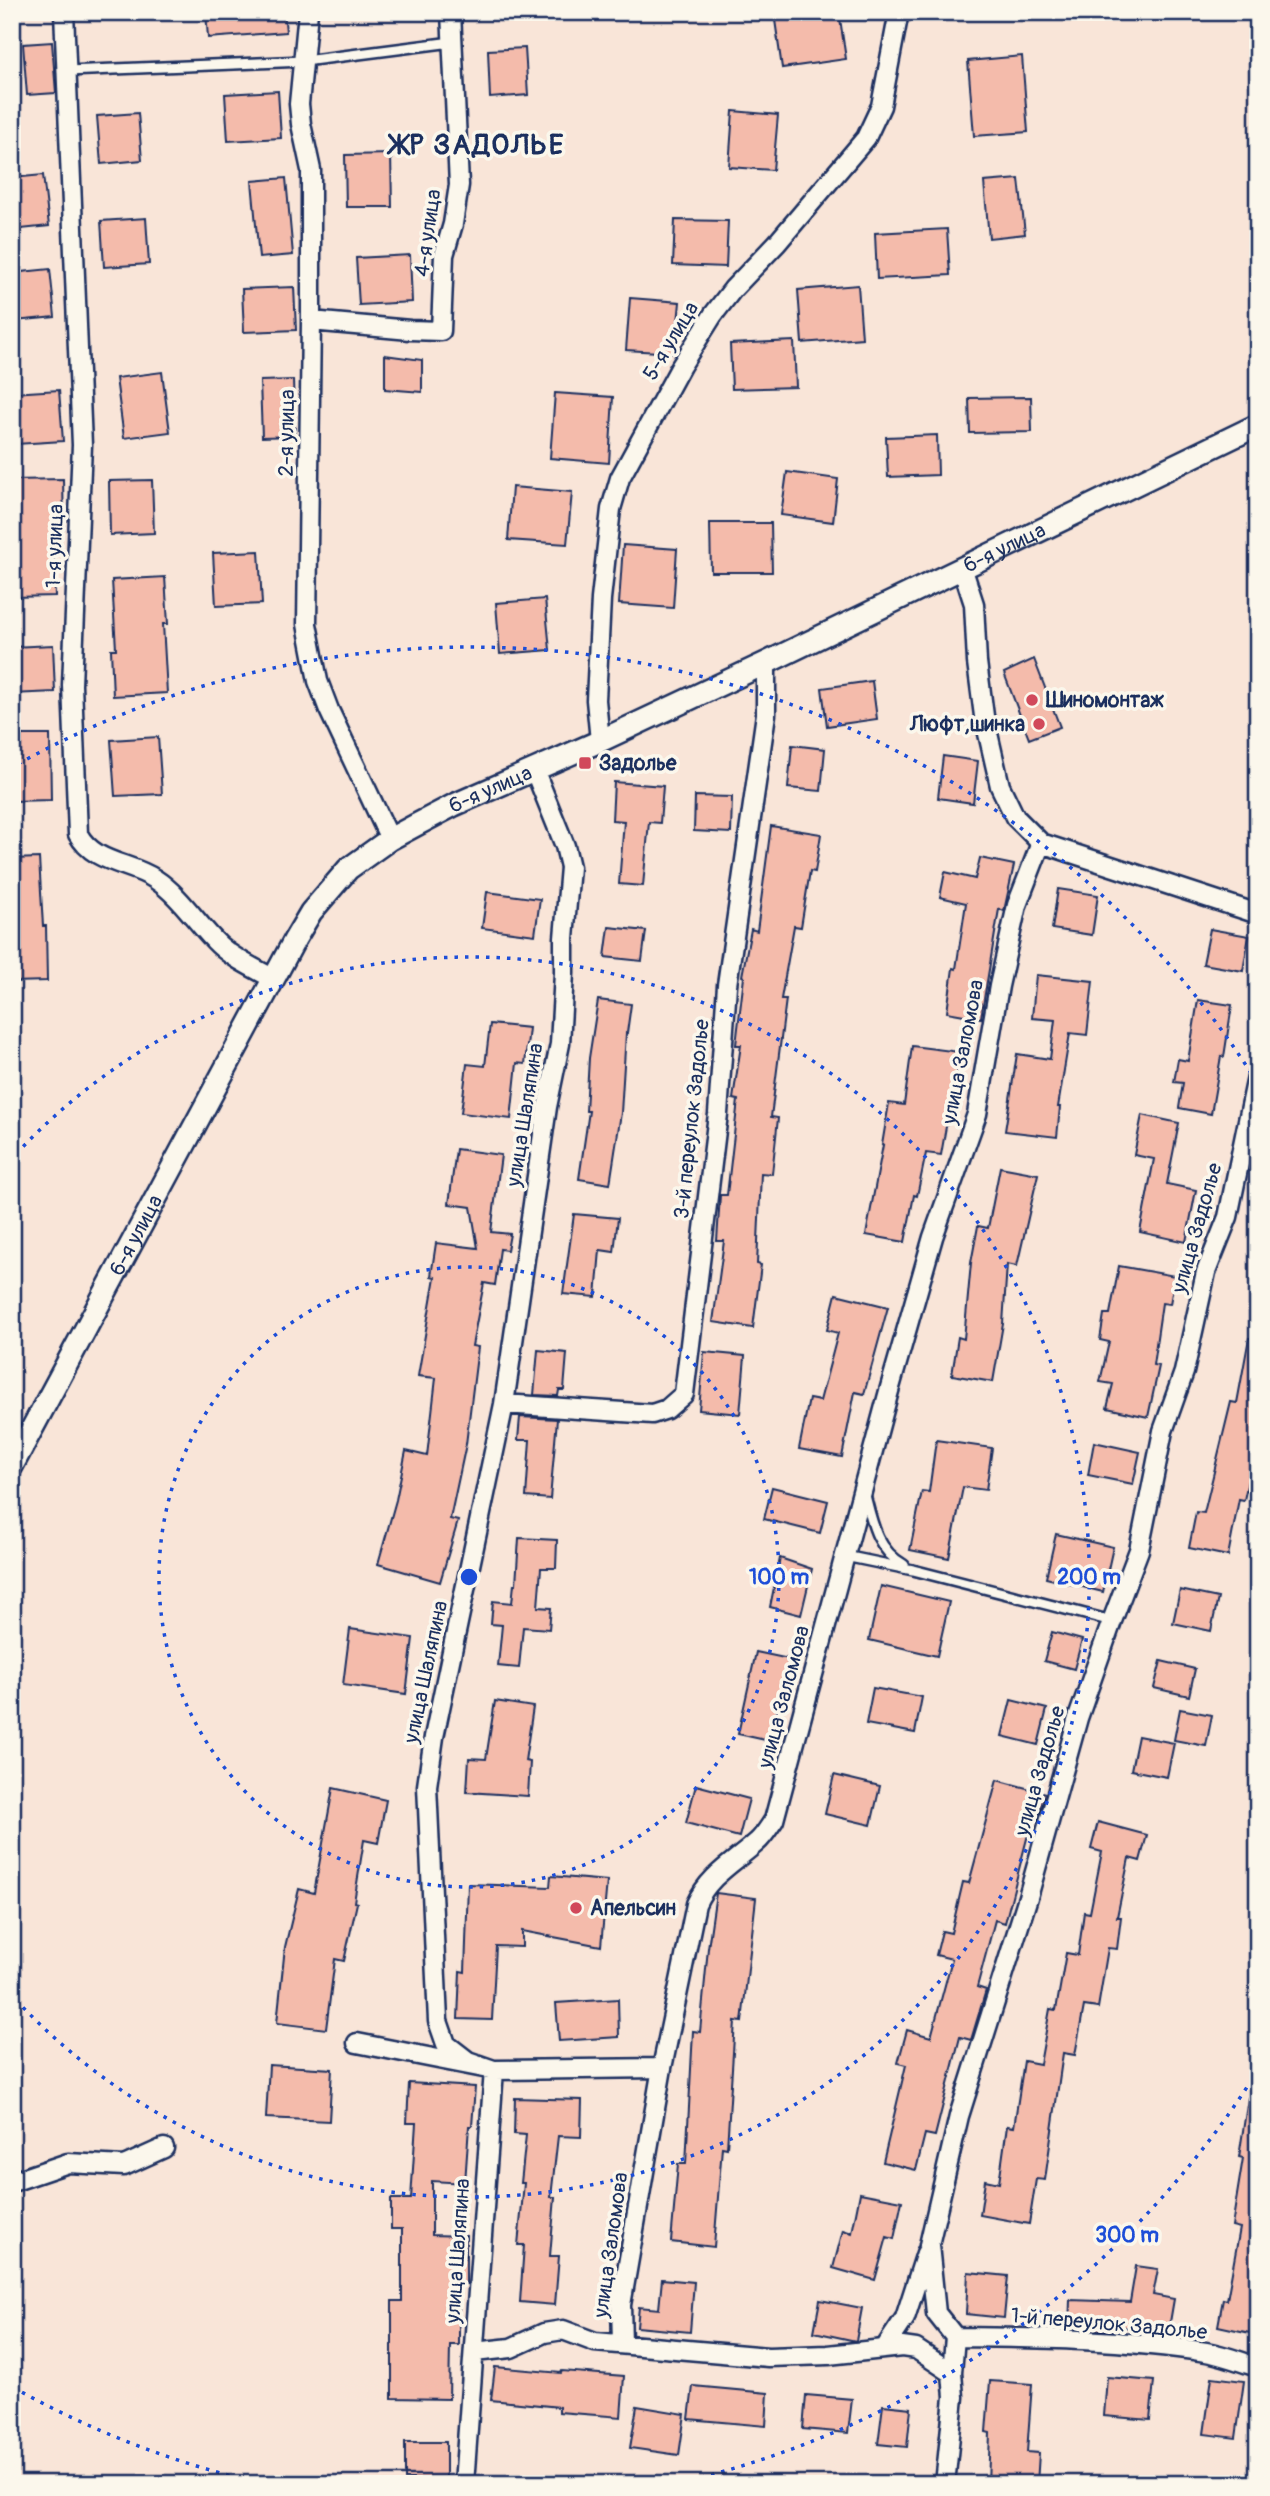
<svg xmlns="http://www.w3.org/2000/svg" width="1270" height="2496" viewBox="0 0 1270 2496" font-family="Pangolin,sans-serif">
  <rect width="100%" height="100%" fill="#f9e5d8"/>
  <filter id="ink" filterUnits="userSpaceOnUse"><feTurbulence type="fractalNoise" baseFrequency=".0143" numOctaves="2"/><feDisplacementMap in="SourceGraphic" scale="14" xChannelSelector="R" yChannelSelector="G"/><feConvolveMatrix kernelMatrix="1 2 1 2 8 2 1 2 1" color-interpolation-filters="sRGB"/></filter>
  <g filter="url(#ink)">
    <!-- building -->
    <path fill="#f4bbab" stroke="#1b2f5e" stroke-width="2" d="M206 12H284L286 32 208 38Z
      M839 12 846 59 782 68 775 20Z
      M52 42 56 93 27 95 23 44Z
      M525 48 528 95 490 98 488 50Z
      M1022 56 1028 132 974 136 968 61Z
      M278 91 281 138 228 141 225 94Z
      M733 111 778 115 773 170 729 167Z
      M138 113 142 160 101 164 97 116Z
      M391 154 392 207H346L345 155Z
      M43 175 49 226 12 230V178Z
      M286 178 293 255 259 258 252 181Z
      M1019 179 1025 234 989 238 984 182Z
      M146 218 149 264 104 267 101 221Z
      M675 220 728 221 726 267 673 265Z
      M947 229 950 275 877 279 875 233Z
      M410 255 412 302 359 305 356 258Z
      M50 269 55 317 15 321 12 273Z
      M858 285 862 338 802 343 798 290Z
      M294 287 296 330 244 332 242 289Z
      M630 298 680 302 675 353 626 350Z
      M794 341 796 387 732 389 730 344Z
      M385 355 422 360V392L385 389Z
      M162 372 170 432 124 438 116 378Z
      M293 380 295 436 262 437 260 381Z
      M59 390 63 441 16 444 12 393Z
      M555 393 613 397 609 463 550 458Z
      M1031 397 1032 432 970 433 969 398Z
      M937 435 938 475 888 477 886 437Z
      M787 472 838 479 833 522 781 515Z
      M63 479 64 529 53 530 55 596 12 597V480Z
      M152 480 154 533 110 535 109 481Z
      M512 487 572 492 567 544 508 540Z
      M710 523H771L772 572H711Z
      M623 545 677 549 673 608 619 604Z
      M259 551 262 604 216 606 213 553Z
      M165 577 168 624H163L167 693 113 696 111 649H116L112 580Z
      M545 599 550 650 500 654 496 603Z
      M53 645 55 692 12 694V647Z
      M1034 659 1060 727 1029 739 1004 673Z
      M872 681 877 719 827 726 822 688Z
      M12 735H50L51 800 12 801Z
      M158 737 162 794 115 796 111 740Z
      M792 745 825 749 821 791 788 788Z
      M943 756 978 761 973 803 938 798Z
      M614 782 663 786 660 823 649 822 643 886 619 884 624 821 612 820Z
      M695 796 732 797 731 833 694 831Z
      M771 826 821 834 815 872 810 871 801 927 794 926 781 999H786L771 1117 778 1118 772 1174 761 1173 757 1264 761 1265 753 1328 713 1322 724 1241H717L720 1195H727L738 1100 733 1099 741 1045H736L744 977 742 976 751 929 757 931Z
      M39 858 43 926H46L47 981 12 982V859Z
      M980 858 1014 865 1004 911 999 909 981 1018 947 1012 953 968 956 969 966 903 940 897 945 872 975 879Z
      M1058 889 1098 895 1092 935 1052 929Z
      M487 892 540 899 535 935 482 928Z
      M609 927 646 931 642 961 605 957Z
      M1210 929 1249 936 1243 971 1203 964Z
      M1036 975 1093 981 1087 1035 1070 1033 1058 1107H1060L1057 1137 1005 1131 1017 1054 1050 1059 1055 1020 1032 1018Z
      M598 1000 631 1004 627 1033H626L621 1113 610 1184 579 1179 589 1111H586L589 1058Z
      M1198 1000 1232 1005 1224 1057 1221 1056 1211 1114 1179 1108 1183 1083 1174 1082 1178 1059 1188 1061Z
      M490 1024 529 1028 525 1064 517 1063 511 1119 461 1113 467 1064 485 1066Z
      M912 1046 960 1052 955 1088 953 1087 941 1155 926 1153 917 1196 914 1195 905 1242 866 1235 883 1145H882L889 1103 904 1105Z
      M1142 1115 1179 1123 1167 1184 1196 1190 1186 1242 1140 1232 1154 1159 1134 1155Z
      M456 1149 501 1155 491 1232 510 1234 507 1250 500 1249 495 1285 484 1283 472 1346 478 1347 466 1444 450 1519 458 1521 440 1582 378 1564 396 1500 406 1451 427 1456 436 1378 418 1376 435 1277 431 1276 436 1243 478 1248 471 1207 449 1204Z
      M1000 1167 1038 1174 1017 1266 1007 1264 1003 1324 993 1382 952 1375 958 1337 964 1339 971 1263 978 1226 988 1228Z
      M574 1214 618 1218 614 1252 600 1250 596 1297 563 1294Z
      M1119 1266 1175 1276 1170 1304 1162 1303 1153 1365 1159 1366 1148 1417 1107 1408 1113 1384 1100 1382 1109 1342 1100 1340 1104 1314H1110Z
      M836 1294 888 1307 864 1394 855 1392 842 1457 799 1449 809 1399 820 1401 838 1333 827 1330Z
      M1249 1338H1258V1432L1244 1500 1239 1499 1228 1556 1189 1548 1196 1512 1204 1513 1231 1402 1237 1403Z
      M538 1350 567 1353 564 1390H559L558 1396 534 1395Z
      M704 1352 745 1356 740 1414 699 1410Z
      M520 1417 557 1419 550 1499 526 1497 530 1440H518Z
      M936 1440 992 1448 986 1490 963 1487 949 1558 910 1550 922 1491 929 1492Z
      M1094 1442 1140 1452 1133 1484 1088 1475Z
      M772 1487 828 1501 820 1533 764 1519Z
      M1056 1534 1113 1547 1103 1592 1046 1578Z
      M519 1538 557 1540 556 1568H541L538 1607 551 1608 549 1629 523 1627 519 1668 498 1666 502 1625 491 1624 493 1601 512 1603 514 1584H516Z
      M780 1558 812 1569 801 1615 770 1607Z
      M881 1586 949 1602 937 1656 869 1640Z
      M1180 1590 1218 1598 1211 1631 1173 1623Z
      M350 1629 413 1638 406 1694 343 1685Z
      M1052 1632 1082 1640 1074 1669 1044 1661Z
      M756 1652 789 1659 770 1741 738 1734Z
      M1161 1661 1195 1669 1189 1696 1154 1688Z
      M873 1688 922 1697 915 1733 866 1724Z
      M1011 1700 1047 1709 1038 1745 1002 1736Z
      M495 1701 533 1707 525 1761 530 1762 528 1796 467 1792 469 1758 486 1759Z
      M1180 1709 1212 1715 1206 1746 1174 1740Z
      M1138 1736 1174 1743 1167 1777 1131 1770Z
      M834 1775 880 1786 871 1825 825 1814Z
      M997 1780 1045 1793 1037 1821 1032 1819 1005 1923 995 1920 977 1987 986 1990 971 2040 960 2037 935 2136 925 2134 916 2170 883 2162 906 2065 898 2063 907 2030 931 2037 952 1959 936 1955 942 1931 951 1933 963 1882 969 1883Z
      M696 1785 749 1799 739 1837 686 1823Z
      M333 1788 386 1800 378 1843 364 1840 354 1902 357 1903 344 1961 335 1959 326 2029 277 2023 285 1947 299 1889 314 1893Z
      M1098 1822 1147 1835 1140 1861 1129 1858 1117 1917H1121L1117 1949 1108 1948 1098 2008 1084 2006 1075 2055 1063 2053 1045 2180 1036 2179 1029 2224 980 2215 985 2180 999 2183 1007 2126 1014 2127 1024 2061 1040 2064 1050 2009 1056 2010 1066 1953 1078 1955 1084 1912 1090 1913 1102 1852 1091 1849Z
      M551 1876 607 1881 601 1946 522 1931V1947L496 1946 492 2020 458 2019 460 1971 465 1972 468 1884 550 1887Z
      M716 1893 756 1898 742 2022 735 2021 727 2148 722 2147 714 2247 671 2242 678 2164H686L693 2031 700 2032 708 1948Z
      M618 1999 619 2037 559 2041 556 2003Z
      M269 2065 332 2069 329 2121 266 2118Z
      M409 2083 475 2087 472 2126H469L465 2183 432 2181V2235L466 2236V2284H459V2345H450L449 2399 392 2398V2301H402V2229H391V2199H411L416 2123H407Z
      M515 2098 582 2100 581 2137 558 2136 551 2197H555L550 2256H559L555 2305 520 2302 524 2245H518L524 2183H521L526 2135 514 2134Z
      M1248 2098 1258 2099V2294L1250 2333 1218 2326 1223 2299 1227 2300 1240 2228 1232 2226 1243 2158 1239 2157Z
      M860 2193 902 2201 894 2239 887 2237 875 2280 833 2268 843 2230 852 2233Z
      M1136 2266 1158 2269 1153 2295 1174 2299 1168 2334 1119 2326V2331L1069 2328 1070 2300 1130 2302Z
      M968 2272 1008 2276 1004 2318 966 2314Z
      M662 2279 694 2282 690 2332 637 2327 639 2307 659 2309Z
      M820 2300 862 2308 856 2341 814 2332Z
      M495 2367 561 2373 562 2371 624 2376 621 2417 559 2412V2407L491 2400Z
      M1107 2377 1154 2381 1150 2420 1104 2416Z
      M1212 2377 1244 2381 1236 2438 1204 2434Z
      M990 2381 1032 2384 1027 2452 1039 2453 1037 2484H988L990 2433 986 2432Z
      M693 2386 768 2393 766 2426 689 2419Z
      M806 2395 852 2399 848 2433 803 2429Z
      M883 2405 911 2408 907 2447 878 2444Z
      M637 2406 685 2414 679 2455 630 2448Z
      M405 2442H446V2479H405Z"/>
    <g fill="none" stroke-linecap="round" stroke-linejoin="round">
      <defs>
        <path id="service" d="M67 71 304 61 452 42
          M865 1495C872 1523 877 1550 904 1565
          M845 1556 913 1570 1112 1621"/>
        <path id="minor" d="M64 12 82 445 72 685 78 834C94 864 130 862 155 879 181 896 197 924 219 945 234 959 256 969 274 979
          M308 12 299 104 301 124 311 170V321L307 624 318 681 329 710 390 839
          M311 321 410 330 441 331 444 255 453 224 459 185 451 12
          M962 567 974 604 977 662 984 716 1000 786 1015 817 1041 843 1258 914
          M600 741 596 700 601 599 611 509 620 478 681 366 713 315 733 289 777 243 866 138 881 106 899 12
          M504 1404 652 1414 667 1409 684 1394 718 1114 727 985 766 714V663
          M357 2043 494 2070 662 2068
          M12 2182 68 2163 124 2166 164 2148
          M955 2337C1037 2338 1125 2339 1206 2352 1224 2355 1241 2362 1258 2367
          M622 2343 621 2305 662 2068 696 1904C709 1875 735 1862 757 1842 764 1836 769 1827 774 1820L889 1391 933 1237 977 1114 999 986 1017 905 1041 843
          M885 2348 905 2318 926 2253
          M474 2352 511 2348 544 2333 563 2330 595 2342 768 2357 828 2355 902 2347 916 2349 952 2373
          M464 2484 494 2070 468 2061 446 2044 438 2021 427 1786 434 1737 504 1404 547 1107 560 1044 564 973V938L570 867 565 846 534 769
          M945 2484 954 2397 952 2373 955 2337 936 2313 929 2245 959 2116 1028 1897 1078 1718 1112 1621 1139 1550 1163 1431 1184 1372 1206 1272 1228 1217 1258 1072"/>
        <g id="tertiary">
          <path id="s1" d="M12 1466 295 939 311 912 348 869 390 839 416 825 454 805 600 741 766 663 1258 425"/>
        </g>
      </defs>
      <!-- service casing -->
      <use href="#service" stroke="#1b2f5e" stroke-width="14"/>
      <!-- minor casing -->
      <use href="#minor" stroke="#1b2f5e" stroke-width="23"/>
      <!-- tertiary casing -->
      <use href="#tertiary" stroke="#1b2f5e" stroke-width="26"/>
      <!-- service -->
      <use href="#service" stroke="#fbf7ec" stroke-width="9"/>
      <!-- minor -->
      <use href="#minor" stroke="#fbf7ec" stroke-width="18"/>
      <!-- tertiary -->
      <use href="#tertiary" stroke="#fbf7ec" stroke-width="21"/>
    </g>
  </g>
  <!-- distance rings -->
  <g fill="none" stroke="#1d4ed8" stroke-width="3.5" stroke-dasharray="3.5 7">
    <circle cx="469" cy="1577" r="310"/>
    <path d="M16 1154A620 620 0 1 1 16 2000"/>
    <path d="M1258 2070A930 930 0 0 1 678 2483M260 2483A930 930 0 0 1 18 2390M18 764A930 930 0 0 1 1258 1084"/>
  </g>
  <!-- markers -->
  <g fill="#d1495b" stroke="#fbf7ec" stroke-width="2.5">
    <circle cx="1032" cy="700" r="7"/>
    <circle cx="1039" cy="724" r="7"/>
    <rect x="578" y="756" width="14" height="14" rx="3.5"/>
    <circle cx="576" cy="1908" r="7"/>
  </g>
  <g text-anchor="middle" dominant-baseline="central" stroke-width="7" stroke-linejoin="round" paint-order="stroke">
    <!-- street labels -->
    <g font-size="21" fill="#1b2f5e" stroke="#fbf7ec">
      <text transform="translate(428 233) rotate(-82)">4-я улица</text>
      <text transform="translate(671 341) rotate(-59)">5-я улица</text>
      <text transform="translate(287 433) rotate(-89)">2-я улица</text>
      <text transform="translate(55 546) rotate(-88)">1-я улица</text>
      <text stroke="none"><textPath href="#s1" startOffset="1418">6-я улица</textPath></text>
      <text stroke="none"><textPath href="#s1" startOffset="850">6-я улица</textPath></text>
      <text transform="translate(963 1052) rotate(-79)">улица Заломова</text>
      <text transform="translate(525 1115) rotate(-81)">улица Шаляпина</text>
      <text transform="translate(692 1119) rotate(-84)">3-й переулок Задолье</text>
      <text transform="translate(1197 1228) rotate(-74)">улица Задолье</text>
      <text stroke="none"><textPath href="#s1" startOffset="262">6-я улица</textPath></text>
      <text transform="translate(426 1672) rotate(-78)">улица Шаляпина</text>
      <text transform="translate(784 1697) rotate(-75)">улица Заломова</text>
      <text transform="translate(1040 1771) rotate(-74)">улица Задолье</text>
      <text transform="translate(611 2245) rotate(-82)">улица Заломова</text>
      <text transform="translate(458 2251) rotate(-86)">улица Шаляпина</text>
      <text transform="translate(1109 2324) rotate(5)">1-й переулок Задолье</text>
    </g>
    <!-- poi labels -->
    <g font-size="21" font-weight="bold" fill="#1b2f5e" stroke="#fbf7ec" text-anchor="start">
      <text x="1046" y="700">Шиномонтаж</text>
      <text x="1025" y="724" text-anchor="end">Люфт,шинка</text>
      <text x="599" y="763">Задолье</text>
      <text x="590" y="1908">Апельсин</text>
    </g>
    <!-- district labels -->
    <g font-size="28" font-weight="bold" letter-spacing="2" fill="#1b2f5e" stroke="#fbf7ec">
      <text x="478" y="145">ЖР ЗАДОЛЬЕ</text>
    </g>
  </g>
  <circle cx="469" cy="1577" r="10" fill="#1d4ed8" stroke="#fbf7ec" stroke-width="3.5"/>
  <g font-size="21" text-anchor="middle" font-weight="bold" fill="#1d4ed8" stroke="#fbf7ec" stroke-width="7" stroke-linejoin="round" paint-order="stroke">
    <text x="779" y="1584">100 m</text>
    <text x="1089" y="1584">200 m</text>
    <text x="1127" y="2242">300 m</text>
  </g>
  <!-- margin -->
  <rect width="1270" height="2496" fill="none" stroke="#fbf7ec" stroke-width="42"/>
  <rect x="21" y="21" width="1228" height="2454" fill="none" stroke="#1b2f5e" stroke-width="2.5" filter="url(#ink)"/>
</svg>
